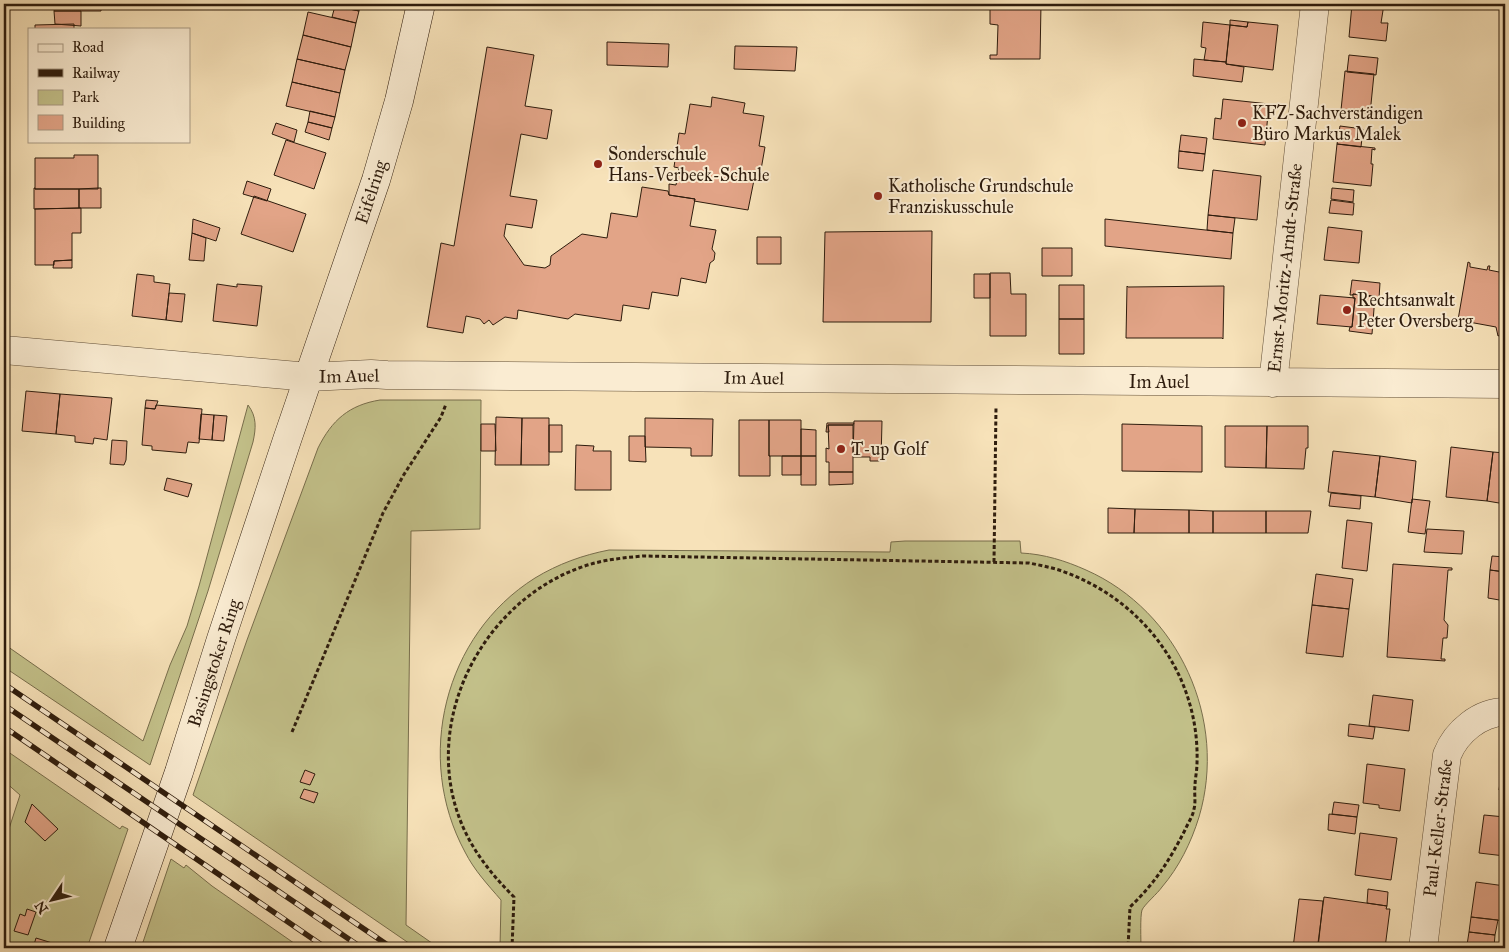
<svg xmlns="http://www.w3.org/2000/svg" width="1509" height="952" viewBox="0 0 1509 952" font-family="'IM FELL Great Primer',serif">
  <rect width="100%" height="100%" fill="#f7e2b9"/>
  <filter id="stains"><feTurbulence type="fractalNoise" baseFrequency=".004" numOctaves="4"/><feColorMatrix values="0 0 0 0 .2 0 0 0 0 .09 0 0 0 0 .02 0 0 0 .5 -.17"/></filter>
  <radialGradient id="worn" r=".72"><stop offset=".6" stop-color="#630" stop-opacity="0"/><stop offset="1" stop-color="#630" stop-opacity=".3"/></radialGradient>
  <!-- green -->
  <path fill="#c3c18a" stroke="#786e4c" d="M380 400H481L480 529 411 531 406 925 439 948H416L193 795 247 640 318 448C332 420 349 405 380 400Z
    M248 405C257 417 256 428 253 442L208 591 150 765 4 667V644L143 741 170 665 187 626 199 586Z
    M905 541H1020L1021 553C1044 554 1066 561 1086 570 1179 611 1228 720 1199 817 1191 843 1179 867 1162 887 1158 893 1144 905 1142 910 1140 916 1141 941 1141 948H500L501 900C488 885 474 870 465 852 414 758 444 635 535 578 558 564 583 555 609 550L890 552 891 542Z
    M4 749 120 829 122 826 128 829 87 948H23L4 941V844L20 795 4 781Z
    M171 859 184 868 186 865 212 886 301 948H141Z"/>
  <!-- building -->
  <path fill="#e2a487" stroke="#2e1c0d" d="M55 4H101V11H54Z
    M335 4H361L359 11 335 6Z
    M990 4H1041L1040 59H990V55H997L998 25 990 24Z
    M1352 4H1384L1381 23H1388L1386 41 1349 37Z
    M335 6 359 11 356 23 332 17Z
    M54 11H81V26L55 24Z
    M308 12 356 23 351 47 303 35Z
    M1230 20 1248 22 1247 27 1230 25Z
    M1203 22 1230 25 1226 62 1204 60 1206 48 1201 47Z
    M1248 22 1278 25 1273 70 1226 64 1230 25 1247 27Z
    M74 24V29H35V25Z
    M303 35 351 47 345 70 297 59Z
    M607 42 669 44 668 67 607 65Z
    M735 46 797 47 795 71 734 69Z
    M487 47 534 55 525 106 552 110 547 139 521 134 510 196 537 200 532 228 506 224 504 236 524 265 545 268 550 265 551 256 582 234 607 238 611 213 637 217 642 187 668 191 669 195 695 199 690 226 716 230 712 249 715 253 714 260 710 263 706 283 681 278 678 296 652 292 649 309 623 305 621 321 575 314 568 319 518 310 517 319 505 317 493 325 489 320 484 324 480 319 466 316 463 333 427 327 441 243 454 246Z
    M1349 55 1378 58 1376 75 1347 72Z
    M297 59 345 70 340 93 292 82Z
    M1194 59 1226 62V64L1244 67 1242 82 1193 76Z
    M1345 71 1374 74 1370 114 1341 110Z
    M292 82 340 93 335 117 286 106Z
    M712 97 745 103 743 113 764 116 759 146 765 147 759 181 754 180 748 210 694 201 695 199 669 195V184L676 185 679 168 674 167 679 133 685 134 690 104 711 107Z
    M1223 99 1269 104 1265 145 1213 139 1215 118 1221 119Z
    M310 111 335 117 332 128 308 122Z
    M308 122 332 128 329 140 305 132Z
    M276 123 297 130 294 142 272 134Z
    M1340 126 1363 129 1361 147 1337 144Z
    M1181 135 1207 138 1205 154 1179 151Z
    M286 140 326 153 314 189 274 175Z
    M1337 144 1375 148V150L1372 149 1371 164H1373L1371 186 1333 182Z
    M1179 151 1205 154 1203 171 1178 168Z
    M74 155H98V189H35V158H74Z
    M1213 170 1261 176 1257 220 1208 215Z
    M247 181 271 189 267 201 243 194Z
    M34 188H35V189H79V208L34 209Z
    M98 188H101V208H79V189Z
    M1332 188 1354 190 1353 202 1331 199Z
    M254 196 306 214 293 252 241 234Z
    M1331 200 1354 203 1353 215 1329 213Z
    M81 208V233H72V260L54 261V265H35V209Z
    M1208 215 1235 218 1233 233 1207 230Z
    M193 219 220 228 216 241 192 233Z
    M1105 219 1233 233 1231 259 1105 246Z
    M1328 227 1362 231 1359 263 1324 260Z
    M932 231 931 322H823L825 232Z
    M192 233 206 238 204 261 189 260Z
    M757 237H781V264H757Z
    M1042 248H1072V276H1042Z
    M72 260V268H53L54 261Z
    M1468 262 1470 263V267L1487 270 1488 266H1490L1489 270 1504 273 1505 269V333L1498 336 1496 327 1458 320Z
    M990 273H1010L1011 294H1026V336H990Z
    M137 274 154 276V282L170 284 166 320 132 316Z
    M974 274H990V298H974Z
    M1352 280 1380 283 1379 298 1353 294V295H1350Z
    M217 284 237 287V284L262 286 257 326 213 321Z
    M1059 285H1084V319H1059Z
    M1127 286 1128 287 1224 286 1223 339 1222 338H1126Z
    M169 293 185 294 182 322 166 320Z
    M1353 294 1375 296 1372 334 1349 331 1350 327H1352L1355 298H1353Z
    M1320 295 1355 298 1352 327 1317 324Z
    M1059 319H1084V354H1059Z
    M26 391 60 394 56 434 22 431Z
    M60 394 112 398 107 440 94 438 93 444 75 442V436L56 434Z
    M146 400 158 401 155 409 145 408Z
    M156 405 202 409 199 443 188 442 186 453 152 450V446L142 445 145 408 155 409Z
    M201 414 214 415 212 440 199 439Z
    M214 415 227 416 224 441 212 440Z
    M496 417 522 418 521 465H495Z
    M522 418H549V465H521Z
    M645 418 713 419 712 456H691V448L645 447Z
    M739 420H769V456H770V476H739Z
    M769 420H801V456H769Z
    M854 421H882L881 461H870V457H853Z
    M827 423H854L853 425H828L829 432H826Z
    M481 424H495L496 451H481Z
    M1122 424 1202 426V472L1122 471Z
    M549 425H562V452H549Z
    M828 425H853V472H829V462H826V448L829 449Z
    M1225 426H1267L1266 468 1225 467Z
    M1267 426H1308V448H1306L1304 469 1266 468Z
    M801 429 816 430V456H801Z
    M629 436H645L646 462 629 461Z
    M112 440 127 441 126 460 124 465 110 464Z
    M576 445 594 446 593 451H611V490H575Z
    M1451 447 1493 452 1487 501 1446 497Z
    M1333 451 1380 456 1375 497 1328 492Z
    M1493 452 1505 453V504L1487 501Z
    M782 456H801V475H782Z
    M801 456H816V485H801Z
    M1380 456 1416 461 1412 503 1375 497Z
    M829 472H853V484L829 485Z
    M167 478 192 484 188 497 164 490Z
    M1331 493 1361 496 1360 509 1329 506Z
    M1412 499 1430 501 1425 534 1408 532Z
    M1108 508 1135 509 1134 533H1108Z
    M1135 509 1189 510V533H1134Z
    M1189 510 1213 511V533H1189Z
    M1213 511H1266V533H1213Z
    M1266 511H1311L1308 533H1266Z
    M1347 520 1372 523 1367 571 1342 568Z
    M1427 529 1464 531 1462 554 1424 552Z
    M1492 556 1505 557V572L1490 570Z
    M1393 564 1452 568V570H1448L1444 620 1448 625 1447 638H1443L1441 659H1445V661L1387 657Z
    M1490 570 1505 572V601L1488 598Z
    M1316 574 1353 579 1349 609 1312 605Z
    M1312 605 1349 609 1343 657 1306 653Z
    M1373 695 1413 700 1409 731 1369 726Z
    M1349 724 1375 727 1373 739 1348 736Z
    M1504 752H1505V791L1499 790Z
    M1367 764 1405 769 1400 811 1379 808V805L1363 803Z
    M305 770 315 774 310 785 300 782Z
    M304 789 318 793 314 803 300 798Z
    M1334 802 1359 805 1357 817 1332 814Z
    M32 804 58 829 45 841 25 822Z
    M1329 814 1357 817 1355 834 1328 830Z
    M1484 815 1505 817V856L1479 853Z
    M1360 833 1397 838 1391 880 1355 875Z
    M1476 882 1505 886V921L1471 917Z
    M1368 889 1388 892 1387 906 1367 903Z
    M1324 897 1387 906 1386 909H1390L1385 948H1338L1318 943Z
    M1299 899 1323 901 1318 948H1293Z
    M27 909 36 912 28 935 14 931 20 914 25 916Z
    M1471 917 1498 920 1495 935 1469 932Z
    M1469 932 1495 935 1494 947 1467 945Z
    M36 938 62 946 61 948H33Z"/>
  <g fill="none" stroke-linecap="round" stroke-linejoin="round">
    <defs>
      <path id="minor" d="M4 350 309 377 371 374 387 375 1505 384
        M1273 383 1315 4
        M1423 948 1447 755C1456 732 1480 712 1505 712"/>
      <path id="secondary" d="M118 948 179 772 221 639 287 440 376 180 399 101 421 4"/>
    </defs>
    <!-- minor casing -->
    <use href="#minor" stroke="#604e38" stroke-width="29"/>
    <!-- secondary casing -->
    <use href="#secondary" stroke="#2e1c0d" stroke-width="29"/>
    <!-- path -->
    <path stroke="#2e1c0d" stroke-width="3" stroke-dasharray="4 2.5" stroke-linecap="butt" d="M994 562 996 407
      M292 732 383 513 403 476 441 417 446 404
      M559 948H512L514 897C493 876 475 854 463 827 419 726 479 605 579 568 600 560 621 558 643 556L1029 563C1039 565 1049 567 1059 570 1142 598 1200 674 1197 763 1197 771 1195 779 1195 786 1194 793 1196 802 1194 809 1193 816 1188 823 1185 830 1169 861 1156 882 1130 907L1128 948"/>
    <!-- minor -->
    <use href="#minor" stroke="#faecd2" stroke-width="28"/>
    <!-- secondary -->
    <use href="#secondary" stroke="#faecd2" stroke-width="28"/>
    <defs>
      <path id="rail" d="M4 684 392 948
        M4 705 362 948
        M4 727 326 948"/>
    </defs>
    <!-- rail casing -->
    <use href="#rail" stroke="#2e1c0d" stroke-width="5.5"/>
    <!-- rail -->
    <use href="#rail" stroke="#faecd2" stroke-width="4" stroke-dasharray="11" stroke-linecap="butt"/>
  </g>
  <!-- markers -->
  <g fill="#8f2418" stroke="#faecd2" stroke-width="2">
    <circle cx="1242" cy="123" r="5"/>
    <circle cx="598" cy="164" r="5"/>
    <circle cx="878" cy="196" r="5"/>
    <circle cx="1347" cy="310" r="5"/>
    <circle cx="841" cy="449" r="5"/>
  </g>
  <g text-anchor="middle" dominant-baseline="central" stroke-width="4" stroke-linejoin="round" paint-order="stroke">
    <!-- poi labels -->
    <g font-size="18" fill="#2e1c0d" stroke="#faecd2" text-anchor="start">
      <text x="1252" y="113">KFZ-Sachverständigen<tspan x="1252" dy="21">Büro Markus Malek</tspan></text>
      <text x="608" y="154">Sonderschule<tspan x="608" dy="21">Hans-Verbeek-Schule</tspan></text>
      <text x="888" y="186">Katholische Grundschule<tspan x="888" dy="21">Franziskusschule</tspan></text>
      <text x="1357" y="300">Rechtsanwalt<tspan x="1357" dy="21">Peter Oversberg</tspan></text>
      <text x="851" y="449">T-up Golf</text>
    </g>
    <!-- street labels -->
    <g font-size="18" fill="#2e1c0d" stroke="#faecd2">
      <text transform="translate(371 192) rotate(-72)">Eifelring</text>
      <text transform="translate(1285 268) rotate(-84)">Ernst-Moritz-Arndt-Straße</text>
      <text transform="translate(349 376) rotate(-1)">Im Auel</text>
      <text transform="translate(754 378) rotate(1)">Im Auel</text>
      <text x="1159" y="382">Im Auel</text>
      <text transform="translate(214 663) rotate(-72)">Basingstoker Ring</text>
      <text transform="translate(1438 828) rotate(-83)">Paul-Keller-Straße</text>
    </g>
  </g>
  <!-- margin -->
  <rect width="1509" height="952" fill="none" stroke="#f7e2b9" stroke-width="20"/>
  <rect x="5" y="5" width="1499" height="942" fill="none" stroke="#2e1c0d" stroke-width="2.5"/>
  <rect x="10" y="10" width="1489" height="932" fill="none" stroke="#2e1c0d"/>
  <!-- legend -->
  <rect x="28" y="28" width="162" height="115" fill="#faecd2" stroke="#a89983"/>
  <rect x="38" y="44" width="25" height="8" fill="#faecd2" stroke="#a89983"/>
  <text x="72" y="52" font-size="15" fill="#2e1c0d">Road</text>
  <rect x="38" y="69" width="25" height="8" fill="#2e1c0d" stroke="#a89983"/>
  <text x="72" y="78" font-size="15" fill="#2e1c0d">Railway</text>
  <rect x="38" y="90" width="25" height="15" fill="#c3c18a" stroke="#a89983"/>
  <text x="72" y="102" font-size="15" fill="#2e1c0d">Park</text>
  <rect x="38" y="115" width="25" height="15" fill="#e2a487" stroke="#a89983"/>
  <text x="72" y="128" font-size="15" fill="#2e1c0d">Building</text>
  <!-- north arrow -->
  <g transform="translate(52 900) rotate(235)" stroke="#faecd2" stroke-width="4" paint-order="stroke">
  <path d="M0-4L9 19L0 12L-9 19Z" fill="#2e1c0d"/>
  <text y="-8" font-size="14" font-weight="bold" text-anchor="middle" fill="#2e1c0d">N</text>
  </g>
  <rect width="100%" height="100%" filter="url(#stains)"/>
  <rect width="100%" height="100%" fill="url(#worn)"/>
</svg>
